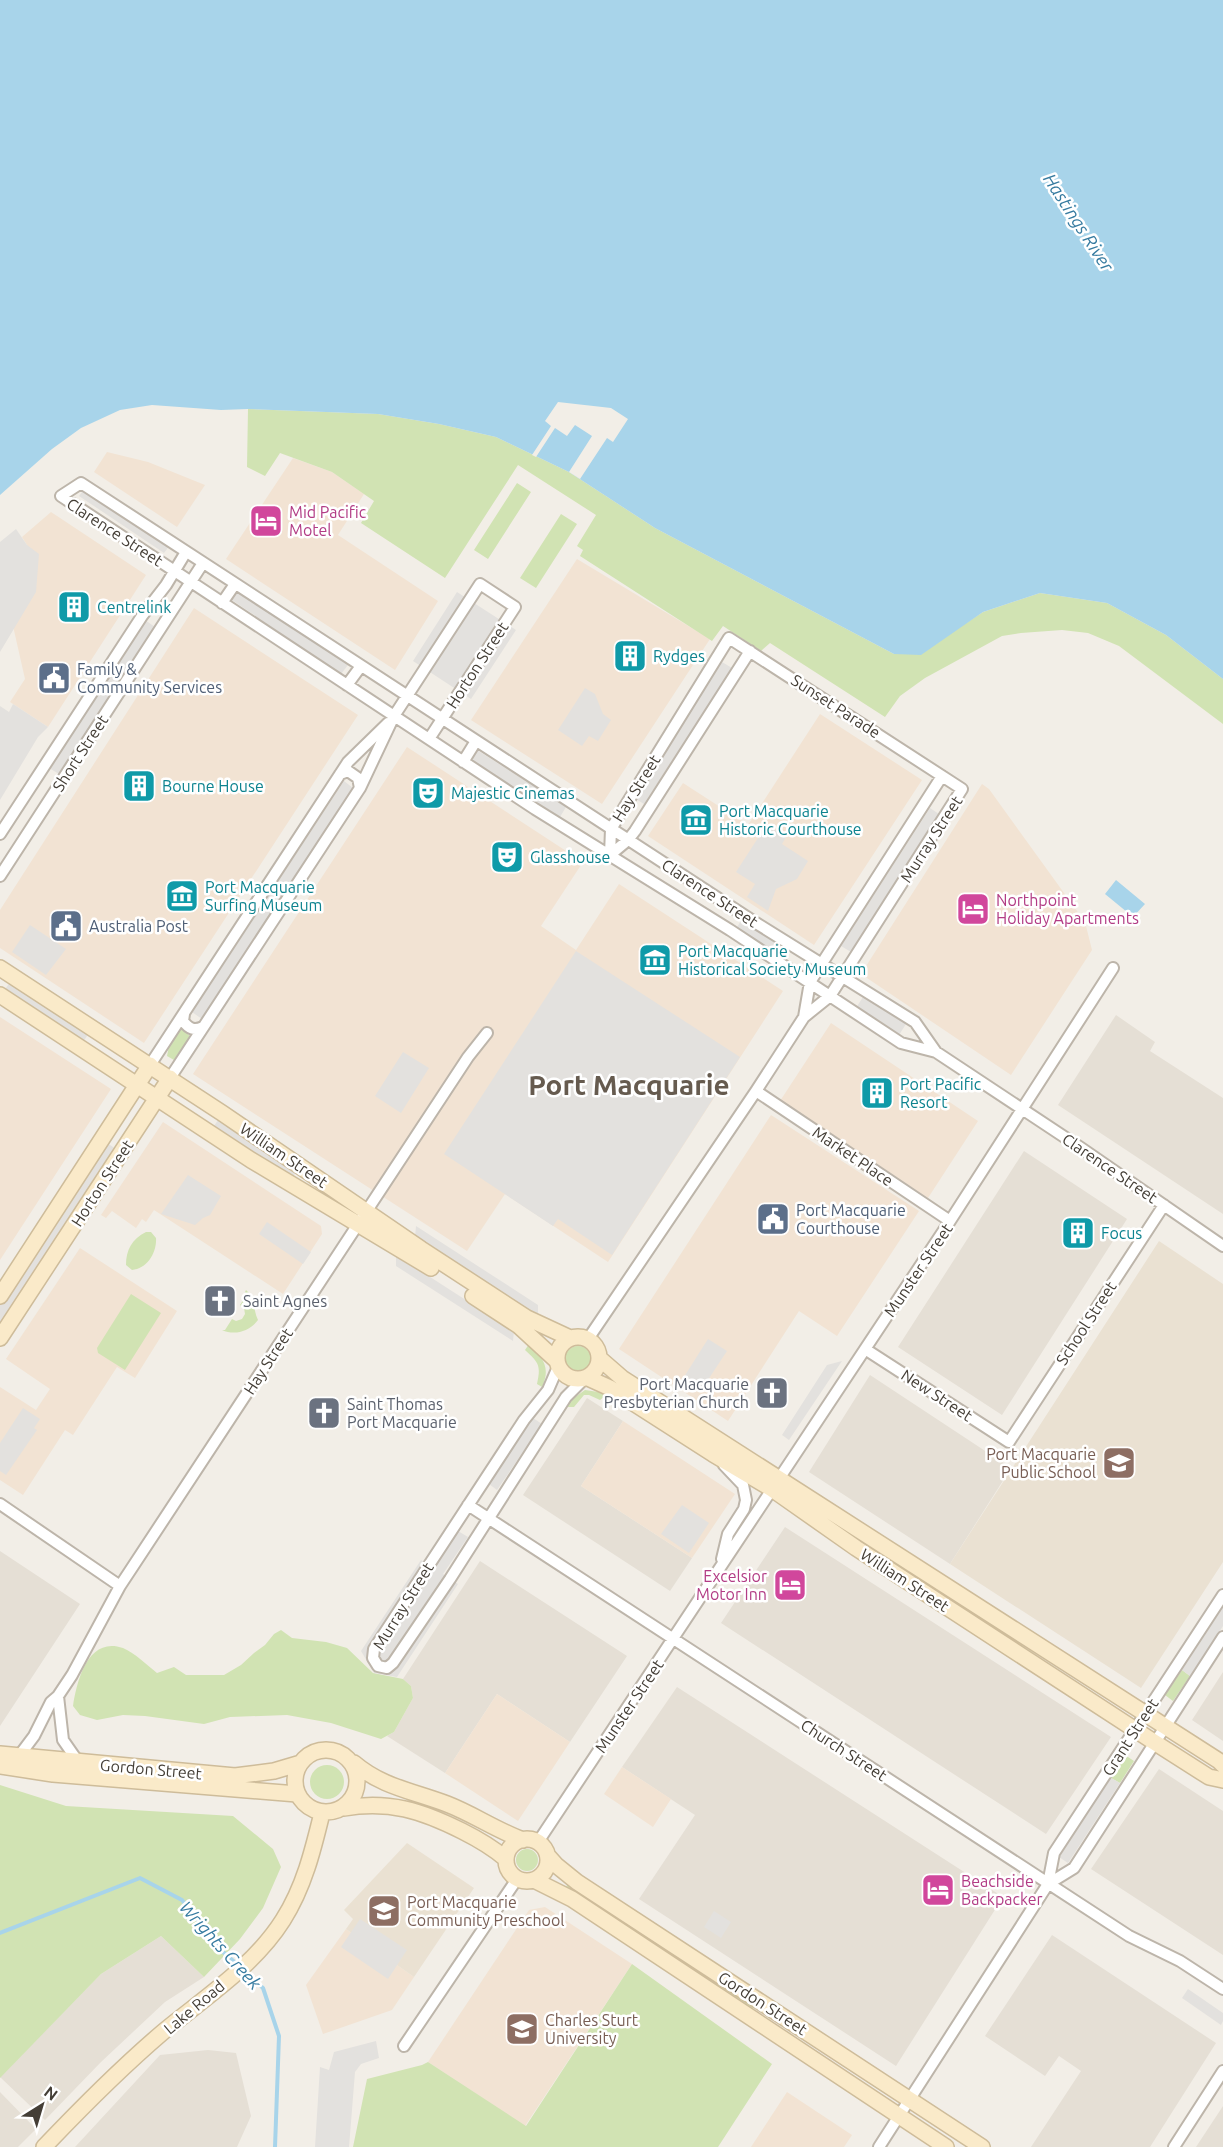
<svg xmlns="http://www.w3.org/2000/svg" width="1223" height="2147" viewBox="0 0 1223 2147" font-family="Ubuntu,sans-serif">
  <rect width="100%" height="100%" fill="#f2eee7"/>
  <!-- residential -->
  <path fill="#e5dfd5" d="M1116 1015 1155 1042 1150 1051 1223 1098V1214L1058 1105Z
    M1024 1151 1127 1219 1002 1415 898 1347Z
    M870 1375 1011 1468 950 1564 809 1472Z
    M587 1398 623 1421 581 1486 692 1558 670 1591 523 1495Z
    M785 1527 1111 1737 1046 1834 721 1623Z
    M0 1551 80 1604 0 1726Z
    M480 1561 627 1656 570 1742 497 1694 445 1773 387 1736 394 1732 413 1698 411 1686 403 1679Z
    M1223 1672V1741L1192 1720Z
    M677 1687 1003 1897 896 2066 639 1899 695 1815 622 1767Z
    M1159 1769 1223 1811V1955L1091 1869Z
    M1052 1935 1216 2043 1150 2147H1031L1081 2071 1059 2056 1045 2076 985 2036Z
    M161 1936 204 1977 165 2002 101 2062 45 2120 0 2077 101 1974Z
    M208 2050 236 2053 251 2116 237 2147H75L160 2055Z
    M0 2092 36 2129 18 2147H0Z
    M1223 2106V2147H1196Z"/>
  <!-- commercial -->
  <path fill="#f2e3d3" d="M107 452 148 462 205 485 177 527 94 472Z
    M293 458 332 472 364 494 338 535 438 601 395 670 226 559Z
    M51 512 146 575 48 727 10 702 25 679 13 626 27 545 22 537Z
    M577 559 710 639 602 804 471 720Z
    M194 608 358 715 144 1043 0 948V910Z
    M820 714 922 780 814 945 648 836 683 783 748 825Z
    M407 747 583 862 541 926 576 950 619 884 783 991 608 1262 505 1194 467 1251 193 1074Z
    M982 784 989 789 1085 922 1092 950 1011 1075 861 974Z
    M0 1017 111 1089 0 1260Z
    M831 1023 978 1121 928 1198 780 1101Z
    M771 1115 919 1211 837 1336 799 1311 728 1421 619 1349Z
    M163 1122 321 1226 322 1234 283 1294 154 1210 146 1222 142 1219 136 1228 112 1211 106 1218 101 1215Z
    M80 1248 177 1311 135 1378 117 1367 73 1435 65 1430 23 1495 0 1480V1387L36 1410 50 1389 6 1359Z
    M623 1421 735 1494 692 1558 581 1486Z
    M497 1694 570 1742 518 1821 445 1773Z
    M622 1767 671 1799 653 1827 604 1794Z
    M545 1907 632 1964 525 2126 428 2062 529 1910Z
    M346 1929 414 1977 392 2010 323 2034 306 1985Z
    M787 2092 852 2135 844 2147H751Z"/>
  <!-- education -->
  <path fill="#eae1d2" d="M1159 1241 1223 1284V1562L1141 1688 950 1564Z
    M407 1843 474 1888 414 1977 346 1929 353 1919 344 1910Z"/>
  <!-- green -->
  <path fill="#d1e3b3" d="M248 409 378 414 439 424 496 437 569 472 655 528 894 654 957 629 983 612 1040 593 1107 603 1166 635 1223 679V724L1119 646 1088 633 1062 630 1021 633 1002 636 925 678 900 696 885 717 770 643 761 651 723 626 712 641 580 556 583 550 577 546 596 515 518 465 445 578 361 523 374 501 332 472 280 453 265 476 247 467Z
    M517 483 531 492 488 559 474 550Z
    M561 514 577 524 536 588 520 578Z
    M181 1029 190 1036 174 1060 167 1056 169 1046Z
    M146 1232H151L156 1238C157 1253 147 1269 132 1270L126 1265C126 1250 132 1239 146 1232Z
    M246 1290C257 1299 252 1308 258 1320 250 1331 235 1336 222 1330H225L232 1319 236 1321 242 1319 245 1314 244 1308 240 1305 247 1294 245 1292Z
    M131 1294 161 1313 125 1370 98 1353 97 1348Z
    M529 1344C543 1358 551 1367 542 1387L537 1384C541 1365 539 1363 525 1350Z
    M565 1359a13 13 0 1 1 26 0a13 13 0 1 1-26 0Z
    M585 1390 605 1393 606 1395 600 1400 589 1395H584L574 1407H568L566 1404 568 1402Z
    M818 1509 1013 1638 1019 1644 1016 1647 860 1545 816 1512Z
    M281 1630 292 1638 326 1642 347 1648 373 1673 403 1679 411 1686 413 1698 394 1732 381 1739 331 1723 287 1715 230 1717 204 1724 145 1716 123 1715 97 1720 80 1715 73 1706C77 1680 88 1636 123 1648 135 1653 147 1665 157 1673L174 1667 186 1675H224L241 1665 254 1653 265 1645 274 1634Z
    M1182 1670 1190 1676 1173 1701 1165 1695Z
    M1125 1755 1134 1761 1120 1783 1111 1778Z
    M310 1782a17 17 0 1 1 34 0a17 17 0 1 1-34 0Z
    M0 1785 66 1806 233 1816 273 1849 281 1867 263 1908 240 1939 204 1977 161 1936 101 1974 0 2078Z
    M516 1860a11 11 0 1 1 22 0a11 11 0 1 1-22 0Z
    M568 1884 755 2006 752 2010 565 1888Z
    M632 1964 772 2064 718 2147H353L367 2079 422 2065 428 2062 526 2126Z"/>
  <!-- parking -->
  <path fill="#e3e1de" d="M85 488 170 545 164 553 79 496Z
    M16 529 27 545 39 554 36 592 0 652V542Z
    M229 585 348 665 341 674 223 594Z
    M457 592 516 630 471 699 413 661Z
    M145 620 155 627 59 774 49 768Z
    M722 662 732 668 644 804 634 798Z
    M585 688 595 694 603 714 611 720 598 741 589 736 582 746 558 730Z
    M13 704 48 727 38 737 0 800V706L9 712Z
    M474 748 566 807 560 817 468 758Z
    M344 781 353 788 202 1019 192 1012Z
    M930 808 939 814 851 952 841 946Z
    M767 824 786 837 782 844 808 861 797 879 776 889 768 911 747 897 755 884 736 872Z
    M742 919 780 945 774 954 736 929Z
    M30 925 66 949 46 975 12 952Z
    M576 951 740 1057 612 1255 558 1219 553 1226 444 1154Z
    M10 982 89 1033 83 1042 4 991Z
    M863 997 906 1024 899 1035 856 1008Z
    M403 1052 429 1068 401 1113 375 1096Z
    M220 1117 298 1168 293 1177 214 1126Z
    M107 1143 116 1149 0 1325V1305Z
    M188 1175 221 1196 210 1215 203 1218 195 1225 161 1214Z
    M267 1222 311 1252 303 1264 259 1234Z
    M416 1226 538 1305V1316L415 1237Z
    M396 1255 514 1331 513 1341 396 1266Z
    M708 1339 727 1351 700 1392 682 1380Z
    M842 1361 789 1440 782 1435 827 1365Z
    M23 1408 40 1419 34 1428 37 1430 6 1475 0 1471V1443Z
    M533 1418 542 1424 497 1490 489 1484Z
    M682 1505 709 1523 689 1553 661 1534Z
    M458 1531 468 1537 443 1574 458 1584 397 1677 374 1673 361 1651 421 1560 433 1568Z
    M1223 1607V1626L1190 1676 1182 1670Z
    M1111 1778 1120 1783 1068 1863 1059 1857Z
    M714 1911 731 1922 721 1938 704 1927Z
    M360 1919 407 1950 388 1979 341 1947Z
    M1188 1989 1223 2013V2021L1221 2025 1182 1998Z
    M376 2041 379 2058 361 2064 355 2072 349 2147H315L320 2067 329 2070 334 2052Z"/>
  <!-- water -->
  <path fill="#a8d4ea" d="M0 0H1223V679L1166 635 1107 603 1040 593 983 612 921 655 894 654 655 528 569 472 496 437 439 424 378 414 248 409 221 410 152 405 120 410 81 428 52 449 0 495Z
    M1116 880 1145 904 1133 917 1105 894Z"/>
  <!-- pier -->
  <path fill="#f2eee7" d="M558 402 611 408 628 419 613 442 607 438 580 479 569 472 592 436 575 425 567 436 555 428 536 457 532 455 551 426 545 421Z"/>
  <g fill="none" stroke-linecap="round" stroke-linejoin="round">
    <!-- stream -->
    <path stroke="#a8d4ea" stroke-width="4" d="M0 1933 140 1878 182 1900 223 1952 238 1965
      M243 1970 263 1988 279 2036 275 2147"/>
    <defs>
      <path id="street" d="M222 603 235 584
        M347 685 361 666
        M463 762 476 741
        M340 774 348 771 358 778 360 788
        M0 834 142 616 166 585 186 552
        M610 855 628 840 635 831 750 651
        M0 876 203 563
        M184 1014 183 1021C189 1029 194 1031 203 1027
        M804 1017 810 982 942 776
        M936 1052 915 1022 756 923 81 483 61 496 535 809 730 930 901 1043 936 1052 1081 1148 1223 1246
        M150 1065 348 762 388 723
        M170 1078 360 788 394 716 480 584 515 607 429 739
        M756 1091 950 1221
        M588 1339 756 1091 804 1017 830 996 962 789 729 638 611 829 610 855
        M865 1349 1009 1442 1164 1205
        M558 1367 548 1390 524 1420 374 1649 373 1658 378 1666 387 1668 393 1663 450 1579 566 1397 584 1379
        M0 1504 120 1586
        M468 1505 1129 1936 1180 1961 1223 1989
        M722 1559 728 1534 744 1509 746 1500 743 1485 724 1465
        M58 1696 63 1740 79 1763
        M19 1756 34 1736 51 1702 58 1696 72 1675 120 1586 468 1057 487 1033
        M538 1842 950 1221 1113 968
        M1048 1884 1074 1868 1223 1637
        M404 2046 517 1879
        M879 2147 1048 1884 1054 1853 1223 1595
        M1174 2147 1223 2071"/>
      <path id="secondary" d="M0 968 222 1113 421 1249 527 1318 570 1338
        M0 995 251 1160 431 1268
        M0 1296 150 1065
        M473 1296 519 1326 556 1360
        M557 1358a21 21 0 1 1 42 0a21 21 0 1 1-42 0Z
        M0 1338 170 1078
        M599 1358 622 1378 1219 1761 1223 1765
        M588 1378 610 1388 713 1454 772 1489 856 1548 1154 1742 1209 1777 1223 1780
        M295 1781a31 31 0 1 1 62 0a31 31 0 1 1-62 0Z
        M0 1754 235 1776 274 1771 301 1763
        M354 1763C382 1787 413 1791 447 1804 473 1814 496 1830 523 1840
        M0 1766 53 1774 297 1794
        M344 1808C389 1800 422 1811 462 1831 478 1839 492 1847 506 1859
        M506 1860a21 21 0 1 1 42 0a21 21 0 1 1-42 0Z
        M548 1856 556 1865 577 1882 982 2147
        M534 1880 572 1899 946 2147
        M44 2147C82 2107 122 2067 163 2032 204 1998 254 1966 283 1920 304 1887 313 1850 322 1813"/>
    </defs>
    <!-- street casing -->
    <use href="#street" stroke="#bdb5aa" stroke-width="14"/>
    <!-- secondary casing -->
    <use href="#secondary" stroke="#cebc9a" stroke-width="18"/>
    <!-- street -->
    <use href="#street" stroke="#fff" stroke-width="10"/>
    <!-- secondary -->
    <use href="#secondary" stroke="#faeac9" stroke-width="15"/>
  </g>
  <!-- icons -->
  <defs>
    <symbol id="hotel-square" viewBox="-11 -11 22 22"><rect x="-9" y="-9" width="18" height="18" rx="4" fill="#d1479c" stroke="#fff"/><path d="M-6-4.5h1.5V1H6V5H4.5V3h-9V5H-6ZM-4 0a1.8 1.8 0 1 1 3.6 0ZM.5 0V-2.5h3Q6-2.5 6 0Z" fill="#fff"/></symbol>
    <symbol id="building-square" viewBox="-11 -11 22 22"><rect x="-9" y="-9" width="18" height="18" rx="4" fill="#0f9aa8" stroke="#fff"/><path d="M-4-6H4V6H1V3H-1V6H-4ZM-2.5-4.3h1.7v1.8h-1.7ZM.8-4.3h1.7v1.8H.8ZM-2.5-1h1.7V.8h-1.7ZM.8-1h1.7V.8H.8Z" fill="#fff"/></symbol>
    <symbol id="civic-square" viewBox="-11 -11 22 22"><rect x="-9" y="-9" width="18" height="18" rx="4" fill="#5c6f8a" stroke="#fff"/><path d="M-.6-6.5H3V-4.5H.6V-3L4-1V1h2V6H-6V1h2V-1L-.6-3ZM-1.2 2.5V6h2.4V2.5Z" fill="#fff"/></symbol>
    <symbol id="theatre-square" viewBox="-11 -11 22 22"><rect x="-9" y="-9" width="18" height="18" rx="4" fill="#0f9aa8" stroke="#fff"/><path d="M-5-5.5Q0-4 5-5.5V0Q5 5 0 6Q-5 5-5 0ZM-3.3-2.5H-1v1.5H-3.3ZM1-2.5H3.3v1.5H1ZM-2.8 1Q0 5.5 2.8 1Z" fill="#fff"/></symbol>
    <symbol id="museum-square" viewBox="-11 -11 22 22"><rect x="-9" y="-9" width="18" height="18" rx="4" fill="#0f9aa8" stroke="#fff"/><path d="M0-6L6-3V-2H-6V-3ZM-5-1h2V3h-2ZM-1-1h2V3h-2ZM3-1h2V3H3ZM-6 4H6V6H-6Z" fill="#fff"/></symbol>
    <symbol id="church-square" viewBox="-11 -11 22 22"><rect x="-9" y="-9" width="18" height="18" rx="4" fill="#6b7280" stroke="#fff"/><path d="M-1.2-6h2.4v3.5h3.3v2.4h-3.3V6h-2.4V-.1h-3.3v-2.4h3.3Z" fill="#fff"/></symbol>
    <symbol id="school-square" viewBox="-11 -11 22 22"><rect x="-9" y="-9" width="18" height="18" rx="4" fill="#8d6e63" stroke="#fff"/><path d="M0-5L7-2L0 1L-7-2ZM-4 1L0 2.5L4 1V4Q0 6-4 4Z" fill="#fff"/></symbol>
    <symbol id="university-square" viewBox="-11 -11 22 22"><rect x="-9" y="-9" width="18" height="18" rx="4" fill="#8d6e63" stroke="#fff"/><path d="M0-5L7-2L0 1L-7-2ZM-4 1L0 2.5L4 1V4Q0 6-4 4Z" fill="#fff"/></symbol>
  </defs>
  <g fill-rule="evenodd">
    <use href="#hotel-square" x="247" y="502" width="38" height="38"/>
    <use href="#building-square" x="55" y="588" width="38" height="38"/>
    <use href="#building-square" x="611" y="637" width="38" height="38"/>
    <use href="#civic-square" x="35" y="659" width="38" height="38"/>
    <use href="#building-square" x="120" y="767" width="38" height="38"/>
    <use href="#theatre-square" x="409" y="774" width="38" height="38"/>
    <use href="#museum-square" x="677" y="801" width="38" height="38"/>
    <use href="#theatre-square" x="488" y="838" width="38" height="38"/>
    <use href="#museum-square" x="163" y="877" width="38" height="38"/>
    <use href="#hotel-square" x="954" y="890" width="38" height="38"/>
    <use href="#civic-square" x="47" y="907" width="38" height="38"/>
    <use href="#museum-square" x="636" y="941" width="38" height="38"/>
    <use href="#building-square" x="858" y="1074" width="38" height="38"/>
    <use href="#civic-square" x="754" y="1200" width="38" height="38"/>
    <use href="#building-square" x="1059" y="1214" width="38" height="38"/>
    <use href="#church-square" x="201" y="1282" width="38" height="38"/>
    <use href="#church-square" x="753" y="1374" width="38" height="38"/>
    <use href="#church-square" x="305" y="1394" width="38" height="38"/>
    <use href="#school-square" x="1100" y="1444" width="38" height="38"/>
    <use href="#hotel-square" x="771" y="1566" width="38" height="38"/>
    <use href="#hotel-square" x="919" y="1871" width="38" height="38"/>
    <use href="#school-square" x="365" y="1892" width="38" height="38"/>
    <use href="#university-square" x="503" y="2010" width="38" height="38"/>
  </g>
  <g text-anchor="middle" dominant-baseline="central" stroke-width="5" stroke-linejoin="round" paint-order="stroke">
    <!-- hotel labels -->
    <g font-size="16" fill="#b23c85" stroke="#fff" text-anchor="start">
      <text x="289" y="512">Mid Pacific<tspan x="289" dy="18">Motel</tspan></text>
      <text x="996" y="900">Northpoint<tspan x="996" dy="18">Holiday Apartments</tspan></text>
      <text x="767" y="1576" text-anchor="end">Excelsior<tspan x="767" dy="18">Motor Inn</tspan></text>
      <text x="961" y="1881">Beachside<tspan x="961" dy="18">Backpacker</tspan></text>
    </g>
    <!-- street labels -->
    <g font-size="16" fill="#443e36" stroke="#fff">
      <text transform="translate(115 532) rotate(33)">Clarence Street</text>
      <text transform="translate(477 665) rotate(-57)">Horton Street</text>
      <text transform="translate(836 706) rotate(33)">Sunset Parade</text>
      <text transform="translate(80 753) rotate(-57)">Short Street</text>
      <text transform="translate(636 788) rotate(-58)">Hay Street</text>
      <text transform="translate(931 839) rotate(-57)">Murray Street</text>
      <text transform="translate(710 893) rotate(33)">Clarence Street</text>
      <text transform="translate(284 1155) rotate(34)">William Street</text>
      <text transform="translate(853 1156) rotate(34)">Market Place</text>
      <text transform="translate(1110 1168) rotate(34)">Clarence Street</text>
      <text transform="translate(102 1183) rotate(-57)">Horton Street</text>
      <text transform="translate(918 1270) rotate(-56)">Munster Street</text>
      <text transform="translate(1086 1323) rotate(-57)">School Street</text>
      <text transform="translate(268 1361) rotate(-57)">Hay Street</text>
      <text transform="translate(937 1395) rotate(33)">New Street</text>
      <text transform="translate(905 1580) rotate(33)">William Street</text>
      <text transform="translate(403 1606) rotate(-58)">Murray Street</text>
      <text transform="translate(629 1706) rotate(-56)">Munster Street</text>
      <text transform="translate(1130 1737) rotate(-57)">Grant Street</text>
      <text transform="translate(844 1750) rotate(33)">Church Street</text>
      <text transform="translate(151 1769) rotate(5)">Gordon Street</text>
      <text transform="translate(763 2003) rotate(33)">Gordon Street</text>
      <text transform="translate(194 2007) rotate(-40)">Lake Road</text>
    </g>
    <!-- culture labels -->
    <g font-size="16" fill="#0d838f" stroke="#fff" text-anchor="start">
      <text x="97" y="607">Centrelink</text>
      <text x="653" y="656">Rydges</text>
      <text x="162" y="786">Bourne House</text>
      <text x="451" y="793">Majestic Cinemas</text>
      <text x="719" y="811">Port Macquarie<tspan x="719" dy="18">Historic Courthouse</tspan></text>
      <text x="530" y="857">Glasshouse</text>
      <text x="205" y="887">Port Macquarie<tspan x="205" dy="18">Surfing Museum</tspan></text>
      <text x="678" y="951">Port Macquarie<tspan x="678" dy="18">Historical Society Museum</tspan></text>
      <text x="900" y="1084">Port Pacific<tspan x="900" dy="18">Resort</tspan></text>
      <text x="1101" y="1233">Focus</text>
    </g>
    <!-- service labels -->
    <g font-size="16" fill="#4e5e75" stroke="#fff" text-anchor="start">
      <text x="77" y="669">Family &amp;<tspan x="77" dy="18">Community Services</tspan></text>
      <text x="89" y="926">Australia Post</text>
      <text x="796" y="1210">Port Macquarie<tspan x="796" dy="18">Courthouse</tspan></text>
    </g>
    <!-- worship labels -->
    <g font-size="16" fill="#5b616d" stroke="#fff" text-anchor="start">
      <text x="243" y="1301">Saint Agnes</text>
      <text x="749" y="1384" text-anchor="end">Port Macquarie<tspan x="749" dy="18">Presbyterian Church</tspan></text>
      <text x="347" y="1404">Saint Thomas<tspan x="347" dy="18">Port Macquarie</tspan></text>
    </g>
    <!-- education labels -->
    <g font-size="16" fill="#785e54" stroke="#fff" text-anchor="start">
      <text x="1096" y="1454" text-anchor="end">Port Macquarie<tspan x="1096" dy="18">Public School</tspan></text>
      <text x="407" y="1902">Port Macquarie<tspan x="407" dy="18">Community Preschool</tspan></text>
      <text x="545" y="2020">Charles Sturt<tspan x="545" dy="18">University</tspan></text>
    </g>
    <!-- water labels -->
    <g font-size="18" font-style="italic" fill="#367ba0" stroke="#fff">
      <text transform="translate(1079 222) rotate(57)">Hastings River</text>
      <text transform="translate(221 1945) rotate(48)">Wrights Creek</text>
    </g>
    <!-- town labels -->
    <g font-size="28" font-weight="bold" fill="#665b4f" stroke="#fff">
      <text x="629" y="1084">Port Macquarie</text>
    </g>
  </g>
  <!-- north arrow -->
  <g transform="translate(42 2105) rotate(37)" stroke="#ffffff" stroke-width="4.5" paint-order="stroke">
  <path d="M0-4.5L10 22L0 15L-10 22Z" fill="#443e36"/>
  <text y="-9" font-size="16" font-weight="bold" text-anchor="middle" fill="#443e36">N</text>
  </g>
</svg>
